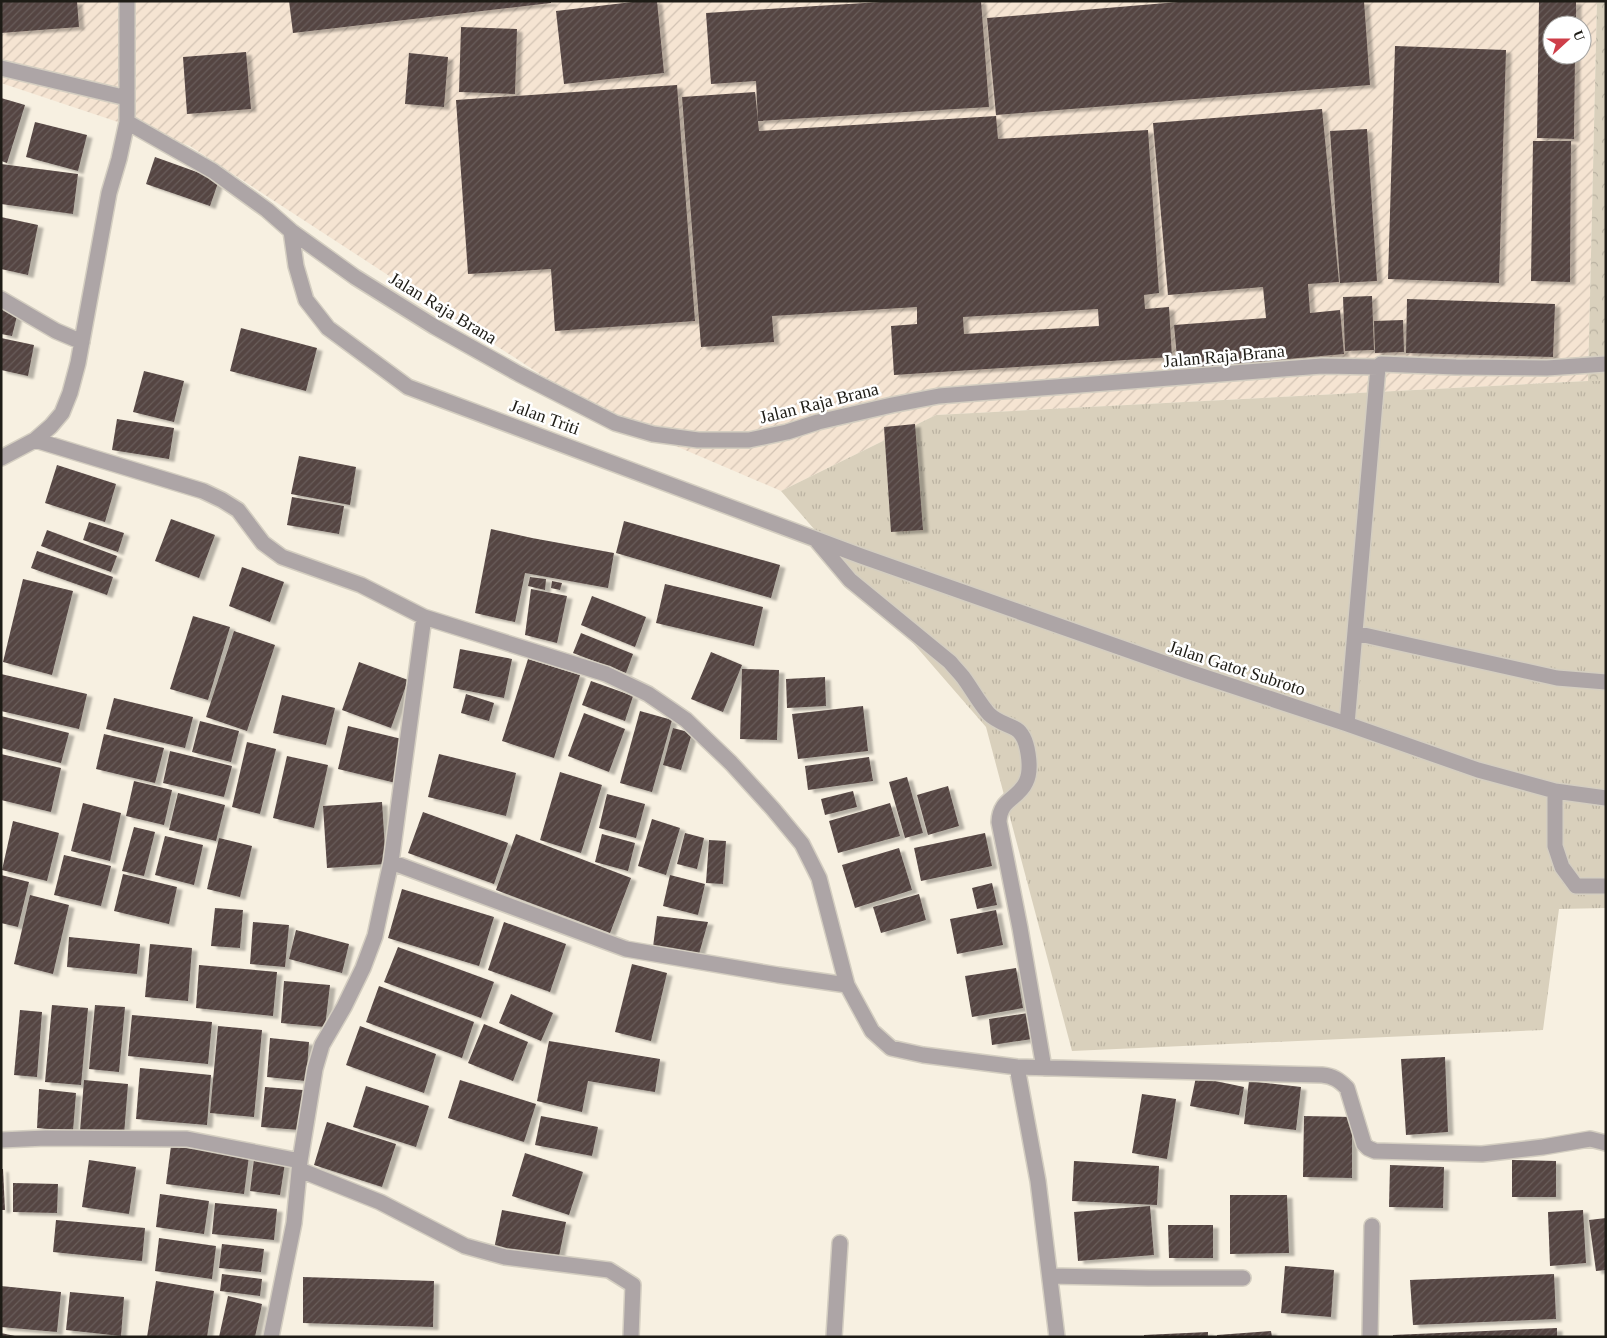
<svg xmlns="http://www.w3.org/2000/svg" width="1607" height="1338" viewBox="0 0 1607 1338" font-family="'Times New Roman',serif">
  <defs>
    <pattern id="industrial-furrows" width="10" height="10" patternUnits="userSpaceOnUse" patternTransform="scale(1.25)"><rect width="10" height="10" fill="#f5e4d2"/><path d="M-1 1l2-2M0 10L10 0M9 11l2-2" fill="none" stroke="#d2c3b4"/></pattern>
    <pattern id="grass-tufts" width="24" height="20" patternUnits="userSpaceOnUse" patternTransform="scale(1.25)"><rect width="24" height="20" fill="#d9d0bc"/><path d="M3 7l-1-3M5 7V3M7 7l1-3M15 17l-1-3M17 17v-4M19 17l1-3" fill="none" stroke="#bab2a1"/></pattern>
    <pattern id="forest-crowns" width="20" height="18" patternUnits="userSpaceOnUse" patternTransform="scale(1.25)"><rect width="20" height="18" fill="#d9d0bc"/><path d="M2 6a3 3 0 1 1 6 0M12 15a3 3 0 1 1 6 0" fill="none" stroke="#bab2a1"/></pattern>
    <pattern id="building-hatch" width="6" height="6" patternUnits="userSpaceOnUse" patternTransform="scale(1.25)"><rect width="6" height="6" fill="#544542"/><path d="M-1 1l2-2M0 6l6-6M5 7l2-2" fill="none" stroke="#695d5a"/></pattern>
    <filter id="shadow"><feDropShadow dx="5.5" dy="3" stdDeviation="1" flood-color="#0004"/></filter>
  </defs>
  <rect width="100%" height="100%" fill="#f7f0e1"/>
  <!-- industrial -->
  <path fill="url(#industrial-furrows)" fill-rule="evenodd" d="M1 1H1597L1588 381 936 415 781 491 601 414 190 146 1 83ZM1552 25H1582V55H1552Z"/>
  <!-- grass -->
  <path fill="url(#grass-tufts)" d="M1588 381H1606V908L1559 909 1543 1030 1072 1051 986 727 781 491 936 415Z"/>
  <!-- forest -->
  <path fill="url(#forest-crowns)" d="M1597 1H1606V381H1588Z"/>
  <!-- building -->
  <path fill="url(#building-hatch)" fill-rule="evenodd" filter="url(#shadow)" d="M1 1H77L79 27 1 33Z
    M289 1H551V3L293 33Z
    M641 1H657L664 73 564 84 556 11Z
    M897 1H981L989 107 758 121 756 81 711 84 706 13Z
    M1190 1H1364L1370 85 996 115 987 18Z
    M1539 1H1576V25H1552V55H1575L1574 139 1537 138Z
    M461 27 517 29 515 94 459 92Z
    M1395 46 1506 50 1499 283 1388 279Z
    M246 52 251 109 187 114 183 57Z
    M409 53 448 57 444 107 405 104Z
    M677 85 695 321 555 331 551 269 468 274 456 100Z
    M755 92 759 131 996 116 998 139 1148 130 1159 293 1144 295 1145 309 1169 307 1172 357 894 375 891 326 917 324V307L772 316 774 342 701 347 682 97ZM1098 309 1099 326 964 334 963 317Z
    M1 98 25 105 7 163 1 161Z
    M1322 109 1339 282 1308 284 1310 313 1340 310 1344 354 1178 369 1174 325 1266 318 1263 287 1168 295 1153 123Z
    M35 122 87 135 78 171 26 157Z
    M1367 129 1377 281 1340 283 1330 131Z
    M1533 141H1571L1570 282 1531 281Z
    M155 157 219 180 210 206 146 184Z
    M1 164 78 174 73 214 1 204Z
    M1 217 38 225 28 275 1 269Z
    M1372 296 1374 350 1345 351 1343 297Z
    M1407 299 1555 304 1553 357 1406 353Z
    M1 308 18 312 12 336 1 334Z
    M1403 320 1404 352 1375 353 1374 321Z
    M241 328 317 348 306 391 230 371Z
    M1 338 34 345 28 376 1 370Z
    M144 371 184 381 174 422 133 412Z
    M117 419 174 428 169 459 112 450Z
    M915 424 923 530 891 532 884 427Z
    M299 456 356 467 350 505 291 494Z
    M57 465 116 484 105 522 45 503Z
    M292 497 344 506 339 534 287 525Z
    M171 519 215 535 199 578 155 561Z
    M624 521 780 565 771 598 616 553Z
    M89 522 124 533 118 552 83 540Z
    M491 529 532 538 614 553 608 588 525 573 515 622 475 613Z
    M47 530 117 556 111 572 41 546Z
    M37 551 113 577 107 595 31 568Z
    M242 567 284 582 270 622 229 606Z
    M530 577 546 579 545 590 528 586Z
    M23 579 73 591 52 675 3 662Z
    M552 581 562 583 560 590 551 588Z
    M665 584 763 607 754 646 656 623Z
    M531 589 567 596 557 643 525 635Z
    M592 596 646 617 635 647 581 625Z
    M193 616 230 627 208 700 170 689Z
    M234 631 275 645 247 731 206 717Z
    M581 633 633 654 626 673 573 653Z
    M460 649 512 659 504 698 453 688Z
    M711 652 742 665 723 712 691 699Z
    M528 659 580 675 554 758 502 741Z
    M359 662 408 680 391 728 342 710Z
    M742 669 779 670 777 740 740 739Z
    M1 674 87 694 79 729 1 711Z
    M825 677 826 706 787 708 786 679Z
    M591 681 633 696 625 721 582 705Z
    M466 694 494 703 489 721 461 713Z
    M282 695 335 708 326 745 273 733Z
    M114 698 193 717 185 748 106 729Z
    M863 706 868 751 798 759 792 714Z
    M640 711 672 720 652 792 620 783Z
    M584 713 625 729 609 772 568 756Z
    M1 716 69 733 61 763 1 748Z
    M200 721 239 731 231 762 192 752Z
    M348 726 406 740 396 783 338 769Z
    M673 728 692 733 681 770 663 765Z
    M104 734 164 748 155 783 96 769Z
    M247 742 276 749 260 814 232 807Z
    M170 751 232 766 224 797 163 783Z
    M1 754 61 768 51 812 1 800Z
    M439 754 516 773 506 816 428 797Z
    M287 756 328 765 314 828 273 818Z
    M869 757 873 781 808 790 805 766Z
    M560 772 602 785 581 853 540 840Z
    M907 777 923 833 905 838 889 782Z
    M134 781 172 790 164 825 126 816Z
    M948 786 959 826 928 835 917 795Z
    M853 791 857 807 825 815 821 799Z
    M178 793 225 805 216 841 169 830Z
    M607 794 645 804 636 838 599 828Z
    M382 802 386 864 327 868 323 806Z
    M83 803 121 813 110 861 71 851Z
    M890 803 900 836 838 853 829 821Z
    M423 812 508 843 494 884 408 853Z
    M652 819 680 828 666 875 638 866Z
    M13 821 59 833 47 881 2 870Z
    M134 827 155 832 144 876 122 871Z
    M685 833 704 838 697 869 677 864Z
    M985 833 992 866 921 881 914 848Z
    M516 834 631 878 610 933 496 890Z
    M602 834 635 843 628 871 595 862Z
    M165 836 203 845 194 885 155 875Z
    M219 838 252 846 240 897 207 889Z
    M709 840 726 841 723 884 706 883Z
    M899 848 912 890 855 908 842 865Z
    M64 855 111 866 101 906 54 895Z
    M123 874 177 887 169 924 114 911Z
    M1 875 29 882 18 927 1 923Z
    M670 875 705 884 698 915 663 906Z
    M992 883 997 905 977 909 972 888Z
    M402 889 494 917 479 966 388 938Z
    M919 894 926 920 881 933 873 907Z
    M30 895 69 905 53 974 14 964Z
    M215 908 243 910 240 948 211 946Z
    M996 910 1003 945 957 954 950 919Z
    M657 916 708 922 699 954 653 947Z
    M253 922 289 925 285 967 250 964Z
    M504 922 566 944 550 992 488 970Z
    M296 930 349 944 342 973 289 959Z
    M69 937 140 944 137 974 67 967Z
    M150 944 192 948 188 1001 145 997Z
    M398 947 494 982 481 1018 384 982Z
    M632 964 667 973 651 1041 615 1032Z
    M199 965 277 972 273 1016 196 1008Z
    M1016 968 1023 1008 972 1017 965 976Z
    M284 981 330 985 325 1027 281 1023Z
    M379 986 474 1022 462 1058 366 1022Z
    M511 994 553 1013 541 1041 499 1023Z
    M52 1005 88 1008 81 1085 45 1082Z
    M95 1005 125 1007 119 1072 89 1069Z
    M20 1010 42 1012 37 1077 14 1075Z
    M1028 1013 1032 1039 992 1045 989 1019Z
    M132 1015 212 1022 208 1064 128 1056Z
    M484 1024 528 1042 513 1081 468 1063Z
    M218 1026 262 1030 254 1117 210 1113Z
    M360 1026 436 1054 424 1093 346 1065Z
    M270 1038 309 1042 306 1081 267 1077Z
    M549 1041 660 1059 655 1092 588 1081 582 1112 537 1101Z
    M1445 1057 1448 1132 1406 1135 1401 1059Z
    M140 1068 211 1075 207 1125 136 1119Z
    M1196 1077 1244 1087 1239 1115 1190 1106Z
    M84 1080 128 1084 124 1135 80 1131Z
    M460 1080 536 1104 524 1142 448 1118Z
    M1249 1081 1301 1087 1296 1130 1244 1124Z
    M366 1086 429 1106 416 1147 353 1127Z
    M265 1087 303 1090 300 1130 261 1127Z
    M39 1089 76 1093 73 1131 37 1128Z
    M1142 1094 1176 1099 1167 1159 1132 1153Z
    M541 1116 598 1127 592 1156 535 1145Z
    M1304 1116 1352 1117V1178L1303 1177Z
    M327 1122 396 1144 382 1187 314 1165Z
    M171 1146 249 1156 244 1194 166 1184Z
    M525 1153 583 1172 569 1215 512 1196Z
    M254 1159 285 1163 280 1195 250 1191Z
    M89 1160 136 1167 129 1214 82 1207Z
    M1512 1160 1556 1161V1197H1512Z
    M1074 1161 1159 1166 1157 1205 1072 1201Z
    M1390 1165 1444 1167 1443 1208 1389 1207Z
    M1 1169H3L5 1210H1Z
    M13 1183 58 1184 57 1213 13 1212Z
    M160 1194 209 1201 204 1234 156 1227Z
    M1230 1195H1287L1289 1253 1230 1254Z
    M215 1203 277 1209 274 1240 212 1234Z
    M1150 1206 1154 1255 1078 1261 1074 1212Z
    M502 1210 566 1222 558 1261 494 1249Z
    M1583 1210 1586 1263 1550 1266 1548 1212Z
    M1606 1218V1270L1596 1271 1589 1220Z
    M56 1220 145 1228 142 1261 53 1252Z
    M1168 1225H1213V1258H1169Z
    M159 1238 216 1246 212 1279 155 1271Z
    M222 1244 264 1249 261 1272 219 1268Z
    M1285 1266 1334 1270 1331 1317 1281 1313Z
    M222 1274 262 1279 260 1296 220 1291Z
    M1554 1274 1556 1319 1413 1325 1410 1280Z
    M303 1277 434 1281 433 1327 303 1323Z
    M156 1281 214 1291 207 1337H147Z
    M1 1286 61 1292 57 1332 1 1327Z
    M70 1292 124 1297 121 1336 66 1330Z
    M228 1296 262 1304 255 1337H219Z
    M1557 1328V1337H1393V1335Z
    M1271 1331 1272 1337H1217V1335Z
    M1208 1332V1337H1144V1335Z
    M1 1333 15 1336V1337H1Z"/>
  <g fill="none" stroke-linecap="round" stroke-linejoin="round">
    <defs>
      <path id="minor" d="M1 68 127 98
        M127 122 213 171 267 210 291 231 355 277 435 327 519 374 615 423 653 434 698 440H749L787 432 818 422 892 405 939 396 1322 366 1378 367 1381 364 1456 367 1547 368 1606 364
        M291 231 296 266 306 300 328 328 408 387 861 556 1187 671 1347 724 1478 770 1555 791 1606 798
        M1 299 56 331 82 342
        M35 440 203 491 222 500 238 510 263 543 282 557 361 585 424 617 606 674 648 694 686 720 731 763 773 809 802 844 819 878 847 985 872 1031 891 1048 923 1055 1017 1067 1322 1075C1333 1076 1339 1080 1347 1088L1364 1144 1368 1148 1375 1151 1482 1154 1543 1147 1590 1139 1606 1143
        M1 458 35 440 51 426 62 413 70 393 78 363 109 193 119 159 127 122V1
        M817 541 850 580 950 662C954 667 959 672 963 677 972 689 979 703 989 714 997 722 1007 724 1016 729 1029 737 1032 770 1026 782 1018 800 1000 798 999 822L1020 928 1044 1068
        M1355 633 1557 678 1606 682
        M1347 724 1378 367
        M1555 791V846L1562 867 1576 886H1606
        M391 862 626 949 778 975 847 985
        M1017 1067 1038 1181 1057 1337
        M1 1140 46 1138 187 1139 300 1161
        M300 1170 380 1202 465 1246 505 1257 609 1270 633 1285 631 1337
        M1050 1276 1149 1278H1243
        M271 1337 294 1223 300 1161 315 1069 322 1045 344 1007 363 968 375 936 382 903 391 862 424 617
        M834 1337 840 1243
        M1370 1337 1372 1226"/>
    </defs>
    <!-- minor casing -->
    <use href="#minor" stroke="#d4cec1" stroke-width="18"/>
    <!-- minor -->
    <use href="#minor" stroke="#ada5a6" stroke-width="15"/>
  </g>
  <g text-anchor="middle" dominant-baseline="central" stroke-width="5" stroke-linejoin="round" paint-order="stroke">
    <!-- street labels -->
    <g font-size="18" fill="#1e1c16" stroke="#fff">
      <text transform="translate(443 308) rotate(31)">Jalan Raja Brana</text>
      <text transform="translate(1224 356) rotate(-5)">Jalan Raja Brana</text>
      <text transform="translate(819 403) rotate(-14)">Jalan Raja Brana</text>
      <text transform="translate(545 417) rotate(20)">Jalan Triti</text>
      <text transform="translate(1237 668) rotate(18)">Jalan Gatot Subroto</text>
    </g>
  </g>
  <!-- border -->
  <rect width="1607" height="1338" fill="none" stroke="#1e1c16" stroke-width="5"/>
  <!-- north arrow -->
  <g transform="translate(1567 40) rotate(69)"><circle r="24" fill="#ffffff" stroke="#a5a4a2"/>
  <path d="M0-4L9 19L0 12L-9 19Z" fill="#ce3e49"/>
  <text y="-8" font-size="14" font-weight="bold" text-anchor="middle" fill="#1e1c16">U</text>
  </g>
</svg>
